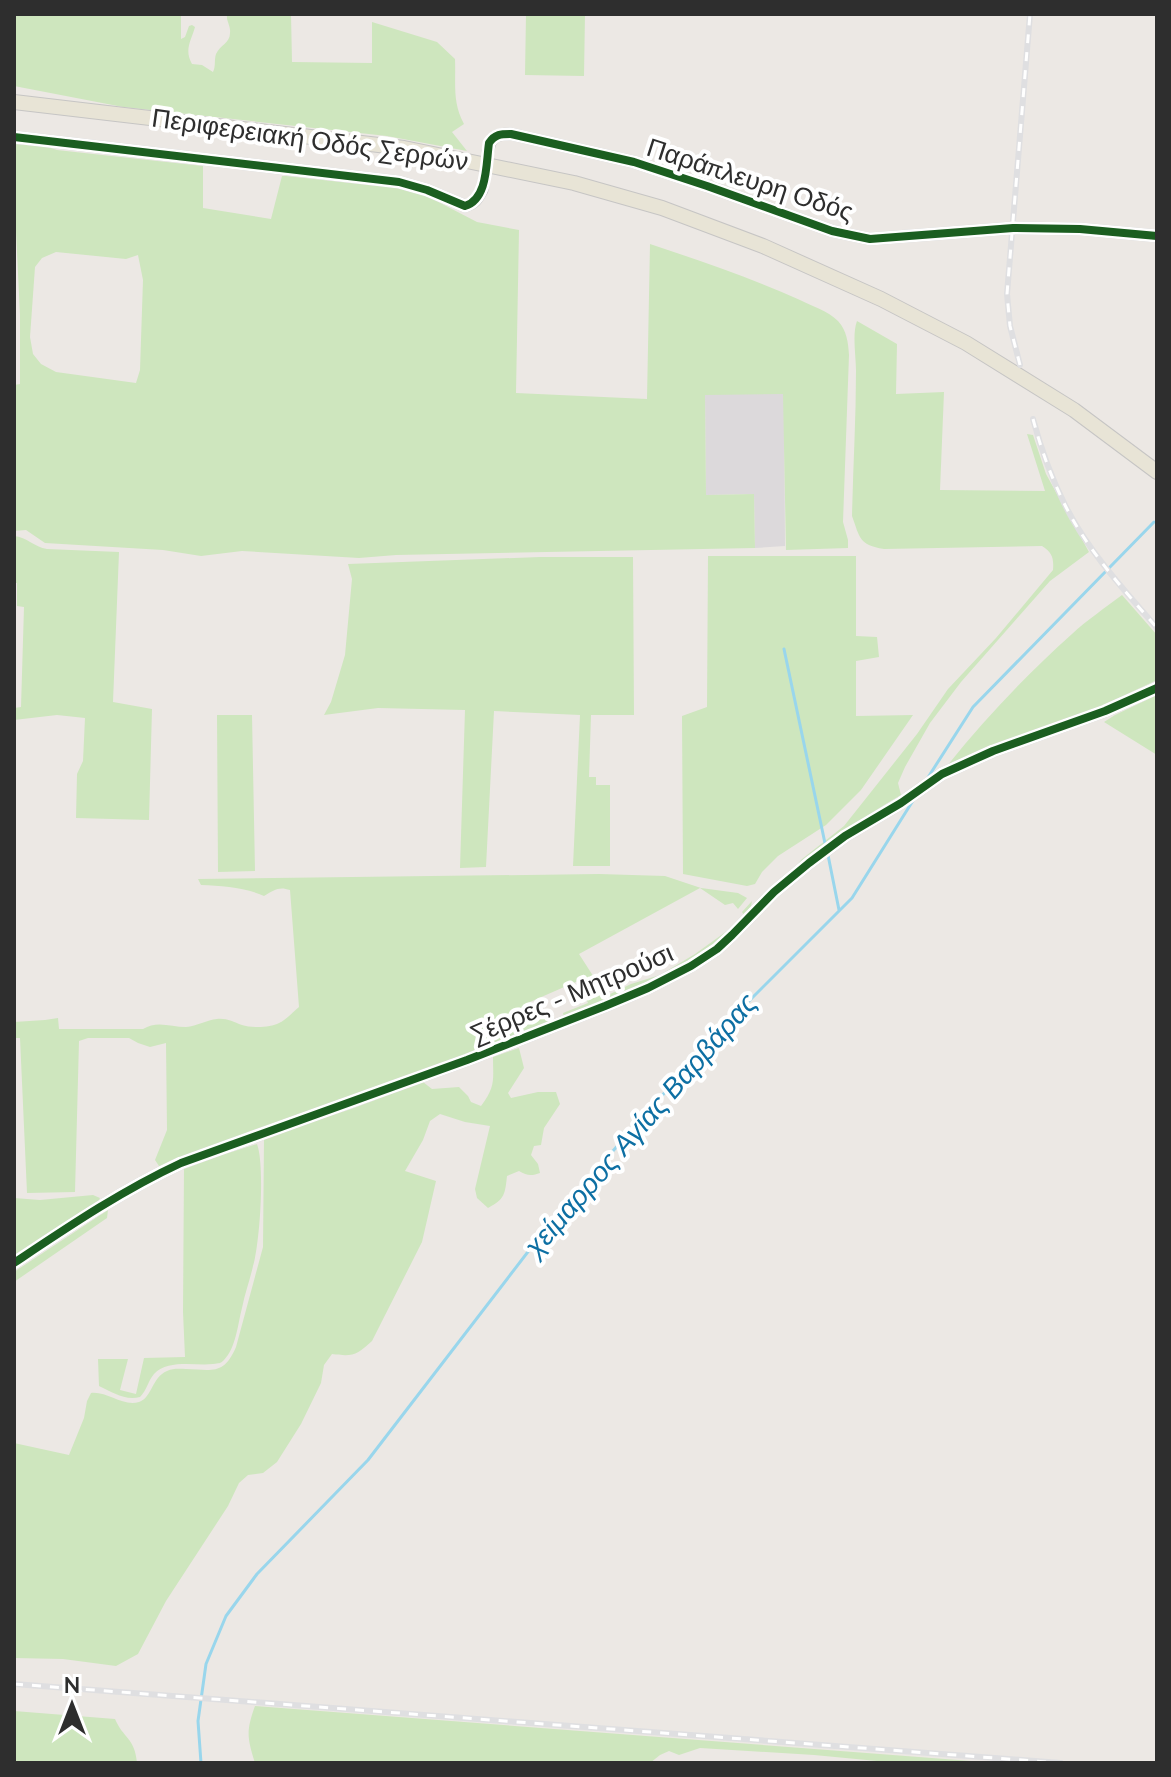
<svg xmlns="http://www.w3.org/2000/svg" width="1171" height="1777" viewBox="0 0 1171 1777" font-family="'Nunito Sans',sans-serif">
  <rect width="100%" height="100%" fill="#ece8e4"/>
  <!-- industrial -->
  <path fill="#dcd9db" d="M705 394H784L785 546 755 548 754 494 706 495Z"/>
  <!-- green -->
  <path fill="#cee6be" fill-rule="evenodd" d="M14 14H181V39L185 37 189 26 192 25 195 27C191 41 184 50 192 64L202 65 213 72C216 66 214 60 216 54 220 45 230 43 230 33 231 26 226 21 227 14H291L292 62 372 63V22L437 42 455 59C456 84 452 102 464 124L452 132 467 151 387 136 123 107 14 86Z
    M526 14H585L584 76 525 75Z
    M14 144 48 147 57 150 203 166V208L271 219 282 176H286L405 189 423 194 477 222 519 230 516 393 647 399 650 244C701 261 751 278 800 300 812 306 828 311 838 321 847 331 848 342 849 355L843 522 848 540V548L786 550 783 394 705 395 706 495 754 494 755 548 396 555 359 558 242 551 201 556 163 550 45 543 26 530 14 531V385L20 384V315L16 231 14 230ZM56 252 126 259 138 255 143 280 140 370 136 383 56 372 41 364 33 354 30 337 35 267 42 258Z
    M857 321 897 344 896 394 944 392 940 490 1045 491 1027 434 1033 435 1046 474 1089 552 1050 581 961 682 930 723 905 767 898 783 901 795C861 818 825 846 789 874L802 859 844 826 917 734 948 689 996 638 1053 570C1054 558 1052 552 1042 546L884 549C859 545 860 538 852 516 853 468 856 419 856 371 856 356 852 334 857 321Z
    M14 536C27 537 34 547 47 549L119 552 113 702 152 709 149 820 76 818 77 774 83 761 85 718 57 715 14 720V708L21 707 24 607 17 606V583H14Z
    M708 556H856V636L877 637 879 657 856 661V716L913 715 861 790 826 825 778 856 762 872 755 884 747 886 683 874 682 716 707 707Z
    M540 557H633L634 715H591L589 777H596V785H610V866H573L580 715 494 711 486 867 460 868 465 710 378 708 324 715 331 702 345 655 352 579 348 564Z
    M1122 595 1157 635V680L1089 712 943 771C982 722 1025 676 1072 634 1087 620 1105 608 1122 595Z
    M1157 695V755L1104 722 1115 715Z
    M217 715H252L255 871 218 872Z
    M599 874 665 876 701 888 738 893 747 898 738 909 733 903 725 905 700 888 579 954 606 996 631 984 660 975 695 954 738 923 744 915 742 912 752 901 751 906C714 967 628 991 564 1017L563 1013 588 1003 578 981 523 1005 525 1026 547 1017 549 1023 318 1111 188 1156 161 1169 155 1160 167 1130 166 1043 150 1047 138 1043 129 1038H88L79 1041 75 1192 27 1193 20 1038H14V1022L45 1020 58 1018 59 1029H143C157 1020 171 1027 186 1027 197 1026 207 1020 217 1019 227 1018 233 1022 242 1025 251 1028 270 1028 279 1023 286 1020 293 1012 299 1007L290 890C279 886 274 890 264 896 244 887 223 886 201 885L198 879Z
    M519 1048 524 1068 508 1093 511 1098 538 1092H556L560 1104 544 1128 541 1145 534 1146 531 1155 538 1164 540 1173C532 1176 527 1176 519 1171L507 1176C505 1194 505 1199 488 1208L477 1198 475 1189 490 1126 465 1122 440 1114 430 1121 423 1140 405 1171 436 1181 422 1242 372 1341C357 1355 353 1357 332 1354L324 1365 321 1383 301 1424 277 1462 263 1473 248 1475 239 1483 228 1506 166 1601 138 1654 116 1666 63 1659 14 1658V1443L69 1455 84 1418 87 1401 91 1393C107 1391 123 1407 139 1402 152 1398 152 1377 167 1371 174 1368 179 1369 186 1369 213 1370 224 1375 236 1347L263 1247 264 1139 267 1137 354 1108 423 1082 432 1089 459 1087 468 1096 471 1102 481 1106C496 1086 493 1080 493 1057Z
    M257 1144C265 1165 260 1243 253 1266 250 1280 245 1293 242 1308 238 1323 236 1348 224 1360 220 1364 219 1363 213 1364 195 1366 168 1359 154 1374 148 1381 147 1390 140 1397 125 1401 112 1392 99 1386L98 1359H128L120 1390 136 1394 144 1358 185 1357 183 1312 184 1169 222 1155Z
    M93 1195 100 1198 98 1202 14 1260V1198L40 1200Z
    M108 1210 107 1218 14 1282V1272Z
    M255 1706 984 1762 898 1763 814 1755 700 1748 679 1755 669 1751 660 1755 650 1763H255C247 1737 246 1731 255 1706Z
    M14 1711 115 1719C123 1738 135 1738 137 1763H14Z"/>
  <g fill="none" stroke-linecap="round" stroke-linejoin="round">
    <!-- stream -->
    <path stroke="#99d6ec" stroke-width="3" d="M784 649 826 848
      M927 779 973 707 1154 522
      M828 855 839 910
      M201 1763 198 1721 206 1664 226 1616 257 1574 368 1460 557 1214 722 1028 852 898 914 799"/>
    <!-- minor-tunnel -->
    <path stroke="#c6c3c0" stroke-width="11" stroke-dasharray="11 5.5" stroke-linecap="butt" d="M482 190 487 160"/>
    <defs>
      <path id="minor" d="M14 137 399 182 427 190 465 206C475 203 477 199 482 190
        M488 151C490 136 497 134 511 134L634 162 707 186 832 231 870 239 1013 228 1080 229 1157 236
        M14 1263C68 1227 121 1191 181 1163L467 1060 605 1006 648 988 691 966 717 949 732 935 774 892 809 863 845 836 901 803 942 774 993 751 1105 711 1157 688"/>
      <path id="major" d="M14 102 404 148 574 183 662 208 763 246 881 299 966 343 1074 410 1157 472"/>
    </defs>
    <!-- minor casing -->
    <use href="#minor" stroke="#c5c4c5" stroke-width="13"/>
    <!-- major casing -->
    <use href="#major" stroke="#c6c5c4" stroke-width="16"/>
    <!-- minor -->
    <use href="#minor" stroke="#fcfcfb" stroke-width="11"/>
    <!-- major -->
    <use href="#major" stroke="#e8e4d6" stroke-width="14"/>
    <defs>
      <path id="rail" d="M1020 365 1010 326 1007 294 1030 14
        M1033 419C1041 449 1051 477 1065 505 1088 551 1124 590 1157 628
        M14 1684 1061 1763"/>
    </defs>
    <!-- rail casing -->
    <use href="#rail" stroke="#dfdfe1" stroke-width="6"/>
    <!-- rail -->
    <use href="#rail" stroke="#fff" stroke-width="3" stroke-dasharray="9" stroke-linecap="butt"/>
    <defs>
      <path id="cycleway" d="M14 137 399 182 427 190 465 206C488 199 486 163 489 143 495 134 501 134 511 134L634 162 707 186 832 231 870 239 1013 228 1080 229 1157 236
        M14 1263C68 1227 121 1191 181 1163L467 1060 605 1006 648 988 691 966 717 949 732 935 774 892 809 863 845 836 901 803 942 774 993 751 1105 711 1157 688"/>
    </defs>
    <!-- cycleway casing -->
    <use href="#cycleway" stroke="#fff" stroke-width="13"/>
    <!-- cycleway -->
    <use href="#cycleway" stroke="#1b5e20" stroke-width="8"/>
  </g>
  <g text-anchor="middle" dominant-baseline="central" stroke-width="8" stroke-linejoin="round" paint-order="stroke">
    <!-- street labels -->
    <g font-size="26" fill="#2e2e2e" stroke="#fff">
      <text transform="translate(310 140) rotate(8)">Περιφερειακή Οδός Σερρών</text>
      <text transform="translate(750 180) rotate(18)">Παράπλευρη Οδός</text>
      <text transform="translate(572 994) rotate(-23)">Σέρρες - Μητρούσι</text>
    </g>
    <!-- water labels -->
    <g font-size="28" font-style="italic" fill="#0d6fa3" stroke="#fff">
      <text transform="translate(641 1125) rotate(-49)">χείμαρρος Αγίας Βαρβάρας</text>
    </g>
  </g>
  <!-- border -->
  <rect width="1171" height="1777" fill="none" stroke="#2e2e2e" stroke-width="32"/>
  <!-- north arrow -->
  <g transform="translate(72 1705)" stroke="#ffffff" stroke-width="6" paint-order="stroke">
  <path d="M0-6L14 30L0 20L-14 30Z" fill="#2e2e2e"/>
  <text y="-12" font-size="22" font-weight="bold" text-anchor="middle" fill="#2e2e2e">N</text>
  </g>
</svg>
